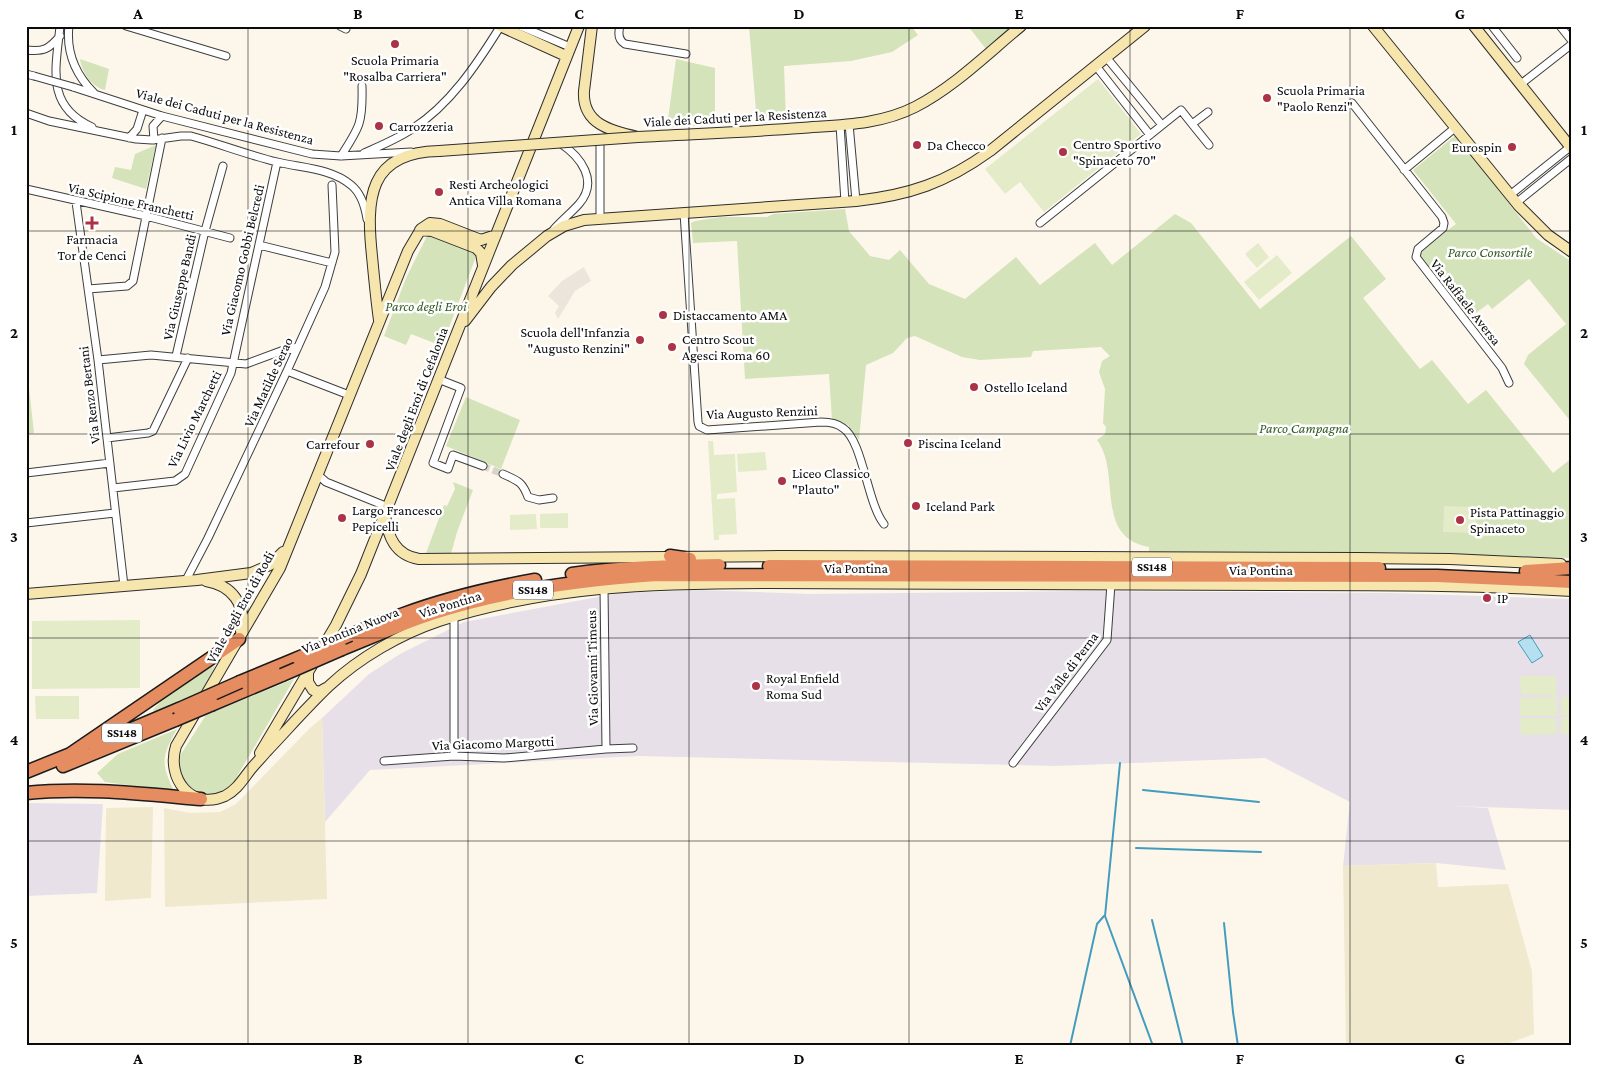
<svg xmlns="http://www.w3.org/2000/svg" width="1598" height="1072" viewBox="0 0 1598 1072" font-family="'Crimson Pro',serif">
  <rect width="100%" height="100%" fill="#fdf7eb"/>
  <!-- industrial -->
  <path fill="#e7e0e9" d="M701 590 809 594 1079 591 1393 593 1572 599V810L1452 806 1488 808 1506 870 1436 863 1343 866 1350 802 1265 758 1055 766 639 756 370 770 325 822 322 718 369 674 400 654 464 622 619 593Z
    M26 803 103 804 97 893 26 896Z"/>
  <!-- farmland -->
  <path fill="#f0e9ce" d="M322 718 327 899 165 907 164 808 190 813 220 812 236 804 309 729Z
    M153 807 151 898 105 901 106 808Z
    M1436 863 1438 887 1508 884 1532 971 1534 1034 1501 1046H1346L1343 866Z"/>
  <!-- green -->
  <path fill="#d4e3b9" d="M749 26H911L918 35 892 52 851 61 784 66 786 121 757 123Z
    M968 26H1011L986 49Z
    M80 59 109 69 105 90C92 87 82 73 80 59Z
    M676 59 715 68V125L667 127Z
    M1456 135 1536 238 1572 262V423L1524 364 1528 355 1566 324 1529 279 1492 309 1488 304 1469 318 1418 253 1456 224 1413 170Z
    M156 145 146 189 112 178 115 167 131 170 135 154Z
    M845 209 849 231 870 256 889 260 900 250 929 284 965 299 1016 257 1040 285 1095 243 1112 265 1175 214 1191 223 1260 309 1351 236 1386 279 1363 298 1420 369 1432 360 1468 404 1486 390 1553 473 1572 458V558L1389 552 1223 555 1149 552V547C1093 537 1122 473 1097 440L1105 434 1106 427 1103 423 1105 389 1099 372 1102 361 1110 356 1101 347 1033 351 1031 357 980 360 962 357 915 336 907 338 893 353 866 365 859 440 848 425 832 420 829 374 745 379 737 241 693 243V242L691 223 695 221 721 217H767L773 214Z
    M427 236H432L477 254 442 346 411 334 406 345 384 336 406 278Z
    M26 379H28L34 433 26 434Z
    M466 397 520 420 501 469 446 446Z
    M453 482 473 490 457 532 451 554 426 553 444 505 447 506 455 489Z
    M215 666 204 690 193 697 158 713 153 710 165 697 207 667Z
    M294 679 232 785C213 796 208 798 187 788L181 776 179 763 181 754 206 715Z
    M177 729C162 756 160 762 174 791L105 782 97 773 118 754Z"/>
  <!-- pitch -->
  <path fill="#e4ebc9" d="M1098 79 1141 134 1044 212 1020 182 1005 194 985 169Z
    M1258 243 1269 257 1257 268 1245 254Z
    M1277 255 1292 273 1259 300 1244 282Z
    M708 441H713L714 455 735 454 737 492 717 494V499L735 498 737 534 719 535V540H714Z
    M765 452 767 470 738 472 737 454Z
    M1444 506 1477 507 1476 533 1443 532Z
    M568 513V528H540V514Z
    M536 514 537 529 510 530V515Z
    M140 620V688L32 689V621Z
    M26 646H28L29 708H26Z
    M1520 676H1556L1557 695H1521Z
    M35 696H79V719H36Z
    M1557 697V716H1520V698Z
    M1561 697H1572V715H1561Z
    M1561 717H1572V734H1561Z
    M1520 718H1556L1557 734 1521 735Z"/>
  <!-- plaza -->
  <path fill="#ebe5dc" d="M584 267 591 281 575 291 558 319 555 313 559 306 548 296 562 281Z"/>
  <!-- water -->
  <path fill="#b5e0ef" stroke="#439cbe" d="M1530 635 1543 656 1532 663 1518 642Z"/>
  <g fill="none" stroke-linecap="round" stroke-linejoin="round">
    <!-- stream -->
    <path stroke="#439cbe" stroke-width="2" d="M1120 763 1105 916 1153 1046
      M1143 790 1259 802
      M1136 848 1261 852
      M1152 920 1183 1046
      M1224 923 1233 1012 1238 1046
      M1070 1046 1097 924 1104 916"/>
    <!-- street-tunnel -->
    <path stroke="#d9d4c9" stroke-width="7" stroke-dasharray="7 3.5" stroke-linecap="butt" d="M483 466 503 474"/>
    <defs>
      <path id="street" d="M60 26C56 68 45 106 92 127
        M69 26C66 52 76 75 94 93
        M126 26 226 56
        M340 26 346 29
        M520 26 570 47
        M620 26C618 33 618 40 625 44L686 54
        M1492 26 1517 58
        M1560 26 1572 41
        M26 50C44 52 49 49 60 36
        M1106 57 1162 125
        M1096 66 1150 135
        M26 74 34 76
        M1521 84 1572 44
        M73 87 162 116 312 154 341 156 411 152
        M1352 103 1442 217 1444 223 1443 228 1418 249 1416 257 1502 368 1509 383
        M26 113 49 121 136 139 152 140 181 136H191C220 144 248 155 277 162 301 168 331 168 351 185 361 193 365 206 367 219
        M849 124 856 201
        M1192 124 1209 145
        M840 125 845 202
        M129 138 137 129 143 110
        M154 140 153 126 162 116
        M364 153C380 146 397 139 412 129 450 105 477 64 500 27
        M341 156C360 127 363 122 362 86
        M1404 170 1456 127
        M26 189 146 216 230 238
        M1510 195 1570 147
        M76 202 98 360 124 586
        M1516 203 1572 158
        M684 213 698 422 699 426 707 430 821 422C829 422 837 423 843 428 863 441 867 503 884 524
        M600 219V140
        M1040 223 1181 110 1192 124 1208 112
        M554 229C562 220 571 213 579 204 599 181 581 157 560 143
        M259 245 332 263
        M88 289 127 286 133 281 162 138
        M176 356 205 231 223 166
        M98 360 151 355 246 364 281 351 298 347
        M287 371 349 395
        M438 379 461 388 433 463 448 469 453 455 483 466
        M107 438 148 433 153 431 188 358
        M26 473 110 463
        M503 474C518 481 522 481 528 497L539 500 553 498
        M318 475 326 482 388 507
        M113 488 175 481 185 474 231 373 277 162
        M26 523 115 513
        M186 580 208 538 287 371 325 287 335 252 332 185
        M604 588 606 749
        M454 756V617
        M384 761 454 756 504 758 606 749 633 748
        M1013 763 1107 640 1111 584"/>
      <path id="secondary" d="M500 26 566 56
        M592 26 584 91C582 124 611 131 638 137 692 134 746 132 801 128 839 125 880 125 915 107 954 87 987 54 1021 26
        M1373 26 1519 206 1548 235 1572 252
        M1474 26 1572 149
        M420 230 432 231 476 248 481 253 483 265
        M496 235 481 240 440 224 430 223 421 229 408 251 280 568 176 746C166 778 191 811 225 796 237 790 243 779 251 769 256 763 261 758 266 752 287 730 307 707 329 686 359 658 400 634 439 621 546 586 657 583 769 583 842 583 915 584 989 584 1087 584 1186 585 1284 585 1380 585 1476 585 1572 591
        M379 320C376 299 374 277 372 256 366 199 368 152 439 151
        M465 321 491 287 512 265 547 236 564 226 584 220 856 201C909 195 946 183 990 151L1145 26
        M385 515C388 537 395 555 419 559L780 556 1359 558 1450 559 1561 564
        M206 581C231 585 247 604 241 631
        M26 594 197 580 251 573 270 565 283 552
        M308 672V682L313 690 319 692 326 688
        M260 753 336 625 361 574 579 26"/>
      <path id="highway" d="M670 556 690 559
        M769 566 1379 568
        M1526 571 1572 568
        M572 574C621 567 670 566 719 565
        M350 635C367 628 384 621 401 615 444 599 490 588 535 580
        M342 649C372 637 401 624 431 614 504 590 581 580 657 575L1437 576 1572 582
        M240 682 298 658
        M213 704 282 675
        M94 745 179 709
        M66 757 239 639
        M63 766 175 720
        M26 772 73 753
        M26 793C85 787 143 794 201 799"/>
    </defs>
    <!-- street casing -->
    <use href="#street" stroke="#3e3e3e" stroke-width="9"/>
    <!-- secondary casing -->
    <use href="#secondary" stroke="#2d2d2d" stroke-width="12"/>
    <!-- highway casing -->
    <use href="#highway" stroke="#1c1c1c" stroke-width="15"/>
    <!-- street -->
    <use href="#street" stroke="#fff" stroke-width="7"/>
    <!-- secondary -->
    <use href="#secondary" stroke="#f6e5ac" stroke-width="10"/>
    <!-- highway -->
    <use href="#highway" stroke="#e58d61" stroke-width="12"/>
    <defs>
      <path id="street-bridge" d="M34 76 73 87"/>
      <path id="secondary-bridge" d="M439 151 638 137"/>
      <path id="highway-bridge" d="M298 658 350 635
        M282 675 342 649
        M179 709 240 682
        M175 720 213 704"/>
    </defs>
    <!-- street-bridge casing -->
    <use href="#street-bridge" stroke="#3e3e3e" stroke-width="9" stroke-linecap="butt"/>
    <!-- secondary-bridge casing -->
    <use href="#secondary-bridge" stroke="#2d2d2d" stroke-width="12" stroke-linecap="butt"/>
    <!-- highway-bridge casing -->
    <use href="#highway-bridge" stroke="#1c1c1c" stroke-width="15" stroke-linecap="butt"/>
    <!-- street-bridge -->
    <use href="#street-bridge" stroke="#fff" stroke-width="7"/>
    <!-- secondary-bridge -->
    <use href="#secondary-bridge" stroke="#f6e5ac" stroke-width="10"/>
    <!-- highway-bridge -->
    <use href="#highway-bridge" stroke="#e58d61" stroke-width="12"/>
  </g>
  <!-- grid -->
  <path fill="none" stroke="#0b0b0b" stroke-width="1" stroke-opacity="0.55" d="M248 26V1046M468 26V1046M689 26V1046M909 26V1046M1130 26V1046M1350 26V1046M26 231H1572M26 434H1572M26 638H1572M26 841H1572"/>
  <!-- markers -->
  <g fill="#ac3246" stroke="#fff" stroke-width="2">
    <circle cx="395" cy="44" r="5"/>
    <circle cx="1267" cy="98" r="5"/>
    <circle cx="379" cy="126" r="5"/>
    <circle cx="917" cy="145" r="5"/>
    <circle cx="1512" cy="147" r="5"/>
    <circle cx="1063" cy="152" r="5"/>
    <circle cx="439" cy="192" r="5"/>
    <path d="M89.5 215.5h5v5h5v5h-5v5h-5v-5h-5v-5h5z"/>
    <circle cx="663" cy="315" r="5"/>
    <circle cx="640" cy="340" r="5"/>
    <circle cx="672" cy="347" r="5"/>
    <circle cx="974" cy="387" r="5"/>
    <circle cx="908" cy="443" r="5"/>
    <circle cx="370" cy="444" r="5"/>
    <circle cx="782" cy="481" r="5"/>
    <circle cx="916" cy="506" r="5"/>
    <circle cx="342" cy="518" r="5"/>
    <circle cx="1460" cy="520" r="5"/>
    <circle cx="1487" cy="598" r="5"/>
    <circle cx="756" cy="686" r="5"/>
  </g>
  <g text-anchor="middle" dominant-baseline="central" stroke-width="5" stroke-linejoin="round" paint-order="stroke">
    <!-- shield labels -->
    <g fill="#fff" stroke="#545454" stroke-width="1">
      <rect x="1132" y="557.5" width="40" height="19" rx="4"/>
      <rect x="513" y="580.5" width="40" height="19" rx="4"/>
      <rect x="102" y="723.5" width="40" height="19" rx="4"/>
    </g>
    <g font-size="12" font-weight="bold" fill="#0b0b0b">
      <text x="1152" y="567">SS148</text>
      <text x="533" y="590">SS148</text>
      <text x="122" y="733">SS148</text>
    </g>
    <!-- poi labels -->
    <g font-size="14" fill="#0b0b0b" stroke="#fff" text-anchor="start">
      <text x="395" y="60" text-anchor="middle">Scuola Primaria<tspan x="395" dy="16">"Rosalba Carriera"</tspan></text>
      <text x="1277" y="90">Scuola Primaria<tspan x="1277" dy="16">"Paolo Renzi"</tspan></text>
      <text x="389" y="126">Carrozzeria</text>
      <text x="1073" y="144">Centro Sportivo<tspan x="1073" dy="16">"Spinaceto 70"</tspan></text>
      <text x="927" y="145">Da Checco</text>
      <text x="1502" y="147" text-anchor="end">Eurospin</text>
      <text x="449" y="184">Resti Archeologici<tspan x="449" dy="16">Antica Villa Romana</tspan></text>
      <text x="92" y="239" text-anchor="middle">Farmacia<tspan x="92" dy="16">Tor de Cenci</tspan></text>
      <text x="673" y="315">Distaccamento AMA</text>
      <text x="630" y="332" text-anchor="end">Scuola dell'Infanzia<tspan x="630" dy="16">"Augusto Renzini"</tspan></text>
      <text x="682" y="339">Centro Scout<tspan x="682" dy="16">Agesci Roma 60</tspan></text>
      <text x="984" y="387">Ostello Iceland</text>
      <text x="918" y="443">Piscina Iceland</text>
      <text x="360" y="444" text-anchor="end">Carrefour</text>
      <text x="792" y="473">Liceo Classico<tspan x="792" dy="16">"Plauto"</tspan></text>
      <text x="926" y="506">Iceland Park</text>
      <text x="352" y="510">Largo Francesco<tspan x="352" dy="16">Pepicelli</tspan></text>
      <text x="1470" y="512">Pista Pattinaggio<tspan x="1470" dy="16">Spinaceto</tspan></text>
      <text x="1497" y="598">IP</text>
      <text x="766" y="678">Royal Enfield<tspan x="766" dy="16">Roma Sud</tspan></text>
    </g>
    <!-- street labels -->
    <g font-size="14" fill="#0b0b0b" stroke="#fff">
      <text transform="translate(225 116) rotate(15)">Viale dei Caduti per la Resistenza</text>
      <text transform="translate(735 117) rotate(-3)">Viale dei Caduti per la Resistenza</text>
      <text transform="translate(131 201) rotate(13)">Via Scipione Franchetti</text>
      <text transform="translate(242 260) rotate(-77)">Via Giacomo Gobbi Belcredi</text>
      <text transform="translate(179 287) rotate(-77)">Via Giuseppe Bandi</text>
      <text transform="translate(1466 302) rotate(52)">Via Raffaele Aversa</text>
      <text transform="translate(268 382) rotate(-65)">Via Matilde Serao</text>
      <text transform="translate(89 395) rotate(-97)">Via Renzo Bertani</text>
      <text transform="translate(416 399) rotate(-69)">Viale degli Eroi di Cefalonia</text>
      <text transform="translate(762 412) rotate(-2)">Via Augusto Renzini</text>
      <text transform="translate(194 419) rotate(-64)">Via Livio Marchetti</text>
      <text x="856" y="568">Via Pontina</text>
      <text x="1261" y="570">Via Pontina</text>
      <text transform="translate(450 604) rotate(-17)">Via Pontina</text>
      <text transform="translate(240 607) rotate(-61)">Viale degli Eroi di Rodi</text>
      <text transform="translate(350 630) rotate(-22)">Via Pontina Nuova</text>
      <text transform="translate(592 668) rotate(-91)">Via Giovanni Timeus</text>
      <text transform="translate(1066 672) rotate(-53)">Via Valle di Perna</text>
      <text transform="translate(493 743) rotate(-2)">Via Giacomo Margotti</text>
    </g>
    <!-- park labels -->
    <g font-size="14" font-style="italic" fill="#355b23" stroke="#fff">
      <text x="1490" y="252">Parco Consortile</text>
      <text x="426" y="306">Parco degli Eroi</text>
      <text x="1304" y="428">Parco Campagna</text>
    </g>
  </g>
  <!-- border -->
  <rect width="1598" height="1072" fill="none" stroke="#ffffff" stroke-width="55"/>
  <rect x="28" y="28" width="1542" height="1016" fill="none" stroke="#0b0b0b" stroke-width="2"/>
  <g font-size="16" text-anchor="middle" font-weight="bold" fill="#0b0b0b">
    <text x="138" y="19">A</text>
    <text x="358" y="19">B</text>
    <text x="579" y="19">C</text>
    <text x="799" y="19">D</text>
    <text x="1019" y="19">E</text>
    <text x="1240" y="19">F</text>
    <text x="1460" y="19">G</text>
    <text x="14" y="135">1</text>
    <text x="1584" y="135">1</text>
    <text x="14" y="338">2</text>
    <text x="1584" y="338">2</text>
    <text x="14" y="542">3</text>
    <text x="1584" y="542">3</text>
    <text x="14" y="745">4</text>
    <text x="1584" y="745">4</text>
    <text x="14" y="948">5</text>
    <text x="1584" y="948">5</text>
    <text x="138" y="1064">A</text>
    <text x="358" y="1064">B</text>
    <text x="579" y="1064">C</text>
    <text x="799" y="1064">D</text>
    <text x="1019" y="1064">E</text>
    <text x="1240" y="1064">F</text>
    <text x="1460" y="1064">G</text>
  </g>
</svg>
